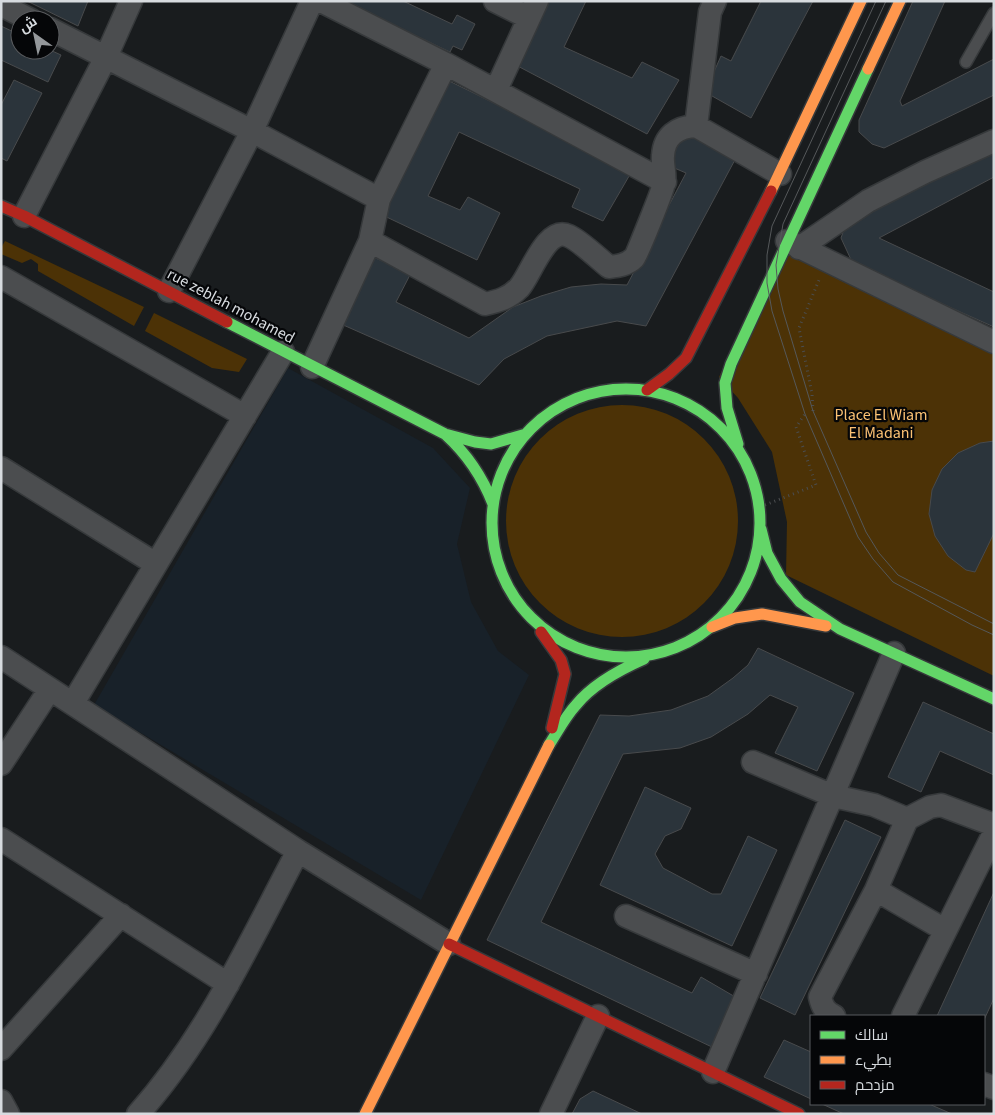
<svg xmlns="http://www.w3.org/2000/svg" width="995" height="1115" viewBox="0 0 995 1115" font-family="'Source Sans 3',Cairo,sans-serif">
  <rect width="100%" height="100%" fill="#191c1e"/>
  <!-- built -->
  <path fill="#182129" d="M288 368 433 448 470 488 457 544 471 602 498 651 529 675 421 900 94 705Z"/>
  <!-- green -->
  <path fill="#4c3206" d="M5 241 144 307 134 326 38 271V264L31 259 22 263 1 254V248Z
    M778 248 994 354V676L786 575 787 522 772 452 738 398 719 377Z
    M154 313 247 359 239 372 212 368 145 331Z
    M506 521a116 116 0 1 1 232 0a116 116 0 1 1-232 0Z"/>
  <!-- building -->
  <path fill="#2b343b" stroke="#484a4c" d="M27 1H88L78 26Z
    M343 1H403L452 24 457 15 475 24 462 50 453 46 450 52Z
    M540 1H586L564 47 632 78 642 62 679 80 647 134 510 62Z
    M761 1H813L751 118 705 92 721 56 731 61Z
    M913 1H945L900 101 902 106 994 59V95L884 148 872 144 859 132V120Z
    M1 26 20 35V50H50L61 55 48 82 1 60Z
    M441 77 632 171 603 221 572 207 580 189 459 132 428 196 460 210 468 197 500 213 477 260 376 212Z
    M14 80 42 93 7 161 1 158V105Z
    M681 131 737 156 646 326 617 321 547 336 504 359 479 385 341 324 373 257 411 273 396 302 469 338 513 307 541 296 571 287 601 284 627 285 686 173 665 164Z
    M994 141V177L879 238 994 292V327L853 264 841 238 848 218Z
    M994 441V533L975 572 966 570 948 556 935 536 929 514 932 490 942 469 958 453 980 443Z
    M758 648 854 693 817 771 775 753 798 707 770 695 748 714 711 737 680 748 623 754 541 922 692 993 701 977 737 998 714 1048 487 940 600 715 629 716 671 710 708 696 733 678 748 665Z
    M923 702 994 734V775L940 751 921 792 888 777Z
    M645 787 691 808 681 829 665 836 655 854 663 868 712 894H721L748 836 777 850 732 946 600 885Z
    M845 820 881 837 795 1015 760 998Z
    M994 892V998L984 1020V1016H937Z
    M784 1040 811 1052V1099L764 1077Z
    M593 1091 642 1114H572L580 1099Z
    M822 1104H929L952 1114H844Z"/>
  <g fill="none" stroke-linecap="round" stroke-linejoin="round">
    <defs>
      <path id="lane" d="M966 62 994 13"/>
      <path id="street" d="M321 1 446 64 665 182
        M495 1 529 18
        M1 5 31 20
        M50 29 252 131 379 199
        M496 90 537 1
        M696 126 710 12 715 1
        M24 216 106 57 131 1
        M370 241 485 304C499 301 509 298 519 288 531 275 546 225 569 236 579 240 599 259 609 267 618 266 627 265 634 258 637 255 663 190 664 183 666 175 662 165 663 156 664 136 677 127 696 126L780 174
        M787 241 994 342
        M799 248 868 201 925 172 994 141
        M1 277 245 416
        M169 291 252 131 312 1
        M312 367 370 241 379 199 446 64
        M1 468 156 564
        M1 657 298 851 449 944
        M73 703 283 352
        M753 762 833 796 874 805 907 819
        M1 764 50 689
        M1 839 228 984
        M876 890 945 930
        M626 916 756 974
        M834 1016C825 1012 822 1006 820 997L876 890 907 819 930 807 941 805 994 825
        M903 1016 994 833
        M1 1049 121 915
        M713 1072 894 653
        M984 1084 994 1088
        M1 1101 8 1114
        M138 1114C207 1037 250 941 298 851
        M551 1114 598 1016"/>
      <path id="fast" d="M227 322 445 434 475 442 491 444 526 434
        M492 523a134 134 0 1 1 268 0a134 134 0 1 1-268 0Z
        M446 435C468 455 482 476 493 504
        M738 444 727 408 725 383 731 364 868 69
        M761 529 767 553 781 579 800 602 840 629 994 699
        M549 745C558 731 565 717 576 705 593 684 619 670 644 659"/>
      <path id="slow" d="M868 69 900 1
        M771 191 861 1
        M712 627 735 618 762 614 826 626
        M365 1114 549 745"/>
      <path id="jam" d="M1 206 24 216 227 322
        M647 390 669 374 686 358 771 191
        M541 632 561 660 565 674 552 728
        M449 944 799 1114"/>
    </defs>
    <!-- lane casing -->
    <use href="#lane" stroke="#36393b" stroke-width="14"/>
    <!-- street casing -->
    <use href="#street" stroke="#36393b" stroke-width="25"/>
    <!-- fast casing -->
    <use href="#fast" stroke="#36393b" stroke-width="14"/>
    <!-- slow casing -->
    <use href="#slow" stroke="#36393b" stroke-width="14"/>
    <!-- jam casing -->
    <use href="#jam" stroke="#36393b" stroke-width="14"/>
    <!-- path -->
    <path stroke="#4b4d4f" stroke-width="3" stroke-dasharray="1 4" stroke-linecap="butt" d="M813 411 812 394 799 328 819 280
      M765 505 816 485 796 427 805 414"/>
    <!-- lane -->
    <use href="#lane" stroke="#4b4d4f" stroke-width="11"/>
    <!-- street -->
    <use href="#street" stroke="#4b4d4f" stroke-width="22"/>
    <!-- fast -->
    <use href="#fast" stroke="#63d668" stroke-width="11"/>
    <!-- slow -->
    <use href="#slow" stroke="#ff974d" stroke-width="11"/>
    <!-- jam -->
    <use href="#jam" stroke="#b3261e" stroke-width="11"/>
    <!-- tram -->
    <path stroke="#55585a" stroke-width="1" d="M876 1 772 226 767 255V283L772 311 805 414 858 537 873 559 893 582 972 625 994 635
      M886 1 783 224 776 265 778 289 783 311 813 411 866 532 879 553 898 575 994 624"/>
  </g>
  <g text-anchor="middle" dominant-baseline="central" stroke-width="4.5" stroke-linejoin="round" paint-order="stroke">
    <!-- street labels -->
    <g font-size="16" fill="#d7dbdf" stroke="#050608">
      <text transform="translate(231 306) rotate(28)">rue zeblah mohamed</text>
    </g>
    <!-- park labels -->
    <g font-size="16" fill="#fbc173" stroke="#050608">
      <text x="881" y="415">Place El Wiam<tspan x="881" dy="18">El Madani</tspan></text>
    </g>
  </g>
  <!-- border -->
  <rect width="995" height="1115" fill="none" stroke="#d7dbdf" stroke-width="5"/>
  <!-- legend -->
  <rect x="810" y="1015" width="175" height="90" fill="#050608" stroke="#595b5e"/>
  <rect x="820" y="1031" width="25" height="8" fill="#63d668" stroke="#595b5e"/>
  <text x="855" y="1040" font-size="15" fill="#d7dbdf">سالك</text>
  <rect x="820" y="1056" width="25" height="8" fill="#ff974d" stroke="#595b5e"/>
  <text x="855" y="1065" font-size="15" fill="#d7dbdf">بطيء</text>
  <rect x="820" y="1081" width="25" height="8" fill="#b3261e" stroke="#595b5e"/>
  <text x="855" y="1090" font-size="15" fill="#d7dbdf">مزدحم</text>
  <!-- north arrow -->
  <g transform="translate(35 35) rotate(327)"><circle r="24" fill="#050608" stroke="#595b5e"/>
  <path d="M0-4L9 19L0 12L-9 19Z" fill="#94989b"/>
  <text y="-8" font-size="14" font-weight="bold" text-anchor="middle" fill="#d7dbdf">ش</text>
  </g>
</svg>
